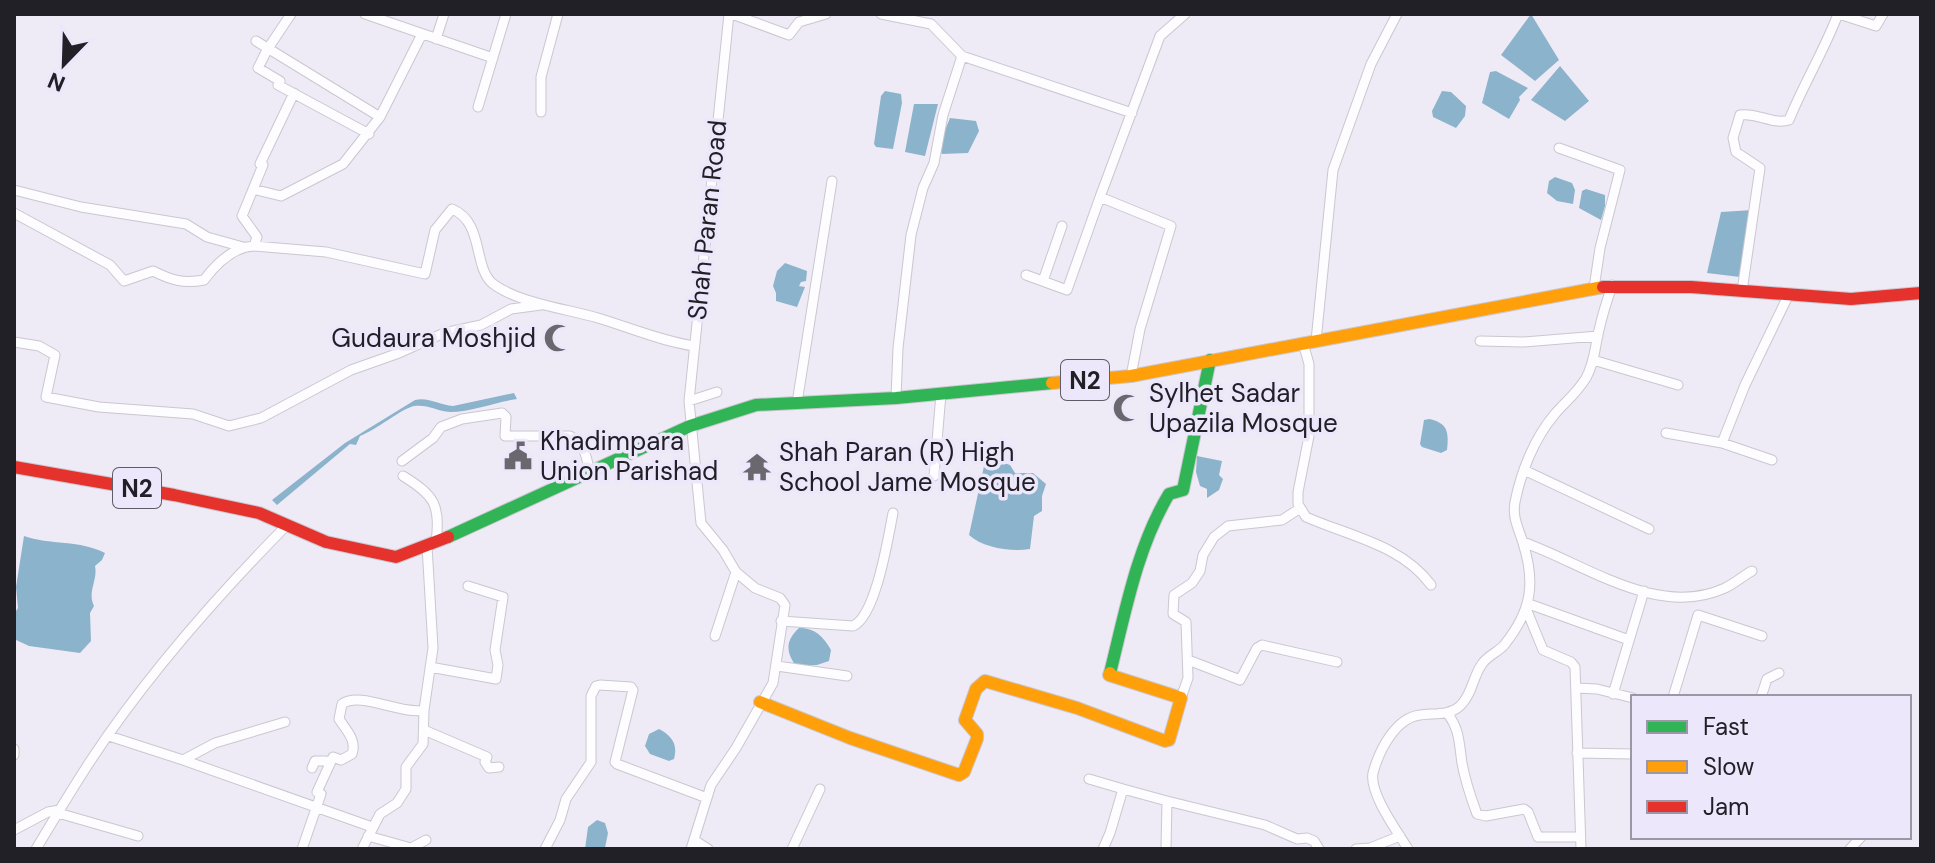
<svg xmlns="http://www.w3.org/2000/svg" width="1935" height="863" viewBox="0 0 1935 863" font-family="'DM Sans',sans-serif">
  <rect width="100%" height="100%" fill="#efebf6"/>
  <!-- water -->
  <path fill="#8cb3cc" d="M1531 14 1559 60 1535 81 1501 55Z
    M1560 66 1589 101 1565 121 1531 100Z
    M1496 71 1528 88 1519 97 1520 100 1509 119 1482 103 1490 72Z
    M885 91 901 94 902 103 893 149 876 147 874 144 881 96Z
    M1442 91 1451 92 1466 106 1465 116 1456 128 1433 117 1432 111Z
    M914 104H938L925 156 905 152Z
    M950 118 976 121 979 131 968 153 942 154 938 147Z
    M1555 177 1572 183 1575 190 1573 204 1557 201 1547 193 1549 181Z
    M1586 189 1605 195V206L1601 220 1579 208 1582 191Z
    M1753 210 1740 277 1707 273 1721 212Z
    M785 263 807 271 806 281 801 282 799 286 805 287 797 307 776 301V293L773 286 777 271Z
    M514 393 517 399C495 402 472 412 450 412 437 411 427 404 414 406 401 409 376 430 360 436L356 445 350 444 277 505 272 500 345 443 415 400C429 397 439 405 453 406Z
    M1429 419C1448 423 1449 432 1447 450L1441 453 1422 447 1420 444 1424 420Z
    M1197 456 1222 461 1219 475 1223 479 1219 490 1207 498V489L1200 486 1196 472Z
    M994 459 1010 465 1015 473H1033L1046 484 1042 496V511L1034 516 1030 549C1011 552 983 548 969 535L984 466Z
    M24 536C49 545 81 540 105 553L102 560 95 566C98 580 87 592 94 606L90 613 91 641 80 653 29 646 16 640 14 614 18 608 16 587Z
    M799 628C815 628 823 636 831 650L829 661 817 665 796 666C786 652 785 641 799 628Z
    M659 729C672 736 678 744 674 759L669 761 650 754 645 746 649 734Z
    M597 820 605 823 608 833 605 848 585 849 588 827Z"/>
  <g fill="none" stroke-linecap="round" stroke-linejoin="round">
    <defs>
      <path id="street" d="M291 14 267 50 258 68 280 81 278 85 369 134
        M365 14 493 58
        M732 14 789 35 799 22 826 14
        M881 14 931 24 962 56
        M1839 14 1876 26 1883 14
        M436 39 444 14
        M256 41 380 117
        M478 107 506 14
        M541 112V77L558 14
        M1559 148 1620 170 1600 248 1594 288
        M253 189 281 196 343 164 380 117 422 34
        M14 190 81 207 186 224 207 237 243 247
        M14 213 110 265 124 281 153 271C171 280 183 284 204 280 216 264 233 247 254 246L326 252 425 274 435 230 452 209C484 222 473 266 492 283 517 303 568 309 598 318 631 328 661 341 694 346
        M254 246 257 237 242 216 263 165 260 164 294 93
        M1026 275 1067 290 1100 197
        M1043 281 1062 226
        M1742 291 1760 168 1736 152 1733 138 1740 115C1757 112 1772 125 1789 120 1804 83 1824 51 1838 14
        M1316 341 1333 170 1371 64 1397 14
        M1480 341 1523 342 1598 336
        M14 342 39 346 55 355 46 397 99 407 193 414 229 426 261 418 351 370 399 353 444 333 481 325 511 309 541 305
        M1303 343 1309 364V436L1298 492V504L1306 517C1349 536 1402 545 1431 585
        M1593 360 1678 385
        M1131 376 1140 329 1171 226 1100 197 1160 36 1185 14
        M896 398 898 348 911 235 923 188 934 163 943 115 962 56 1132 113
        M689 401 717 392
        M797 403 832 181
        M1666 433 1722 443 1745 385 1789 294
        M1722 443 1772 460
        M402 461 433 438 441 427 462 419 502 413 506 417 505 436H570C585 443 586 457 590 472
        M1524 470 1649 529
        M403 476C434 495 441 505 436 542
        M934 476 941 394
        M1523 542C1585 564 1658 619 1725 588 1735 583 1743 576 1752 571
        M1529 604 1629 640
        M1527 611 1543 650 1571 662 1575 667 1581 849
        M781 621 853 626C876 616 888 538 893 513
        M715 636 736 572
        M1188 660 1240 680 1257 648 1262 645 1337 662
        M777 666 847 676
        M430 667 496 679 498 665 495 650 503 597 468 586
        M1576 688 1597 689 1633 698
        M1613 694 1644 591
        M1673 697 1698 615 1762 636
        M1761 697 1767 679 1779 673
        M1181 698 1188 678 1186 622 1173 614 1174 595 1192 583 1200 571 1203 555 1214 537 1228 526 1282 520 1299 509
        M1447 713C1460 729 1459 744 1462 763 1465 780 1471 798 1477 814L1486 816 1524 809 1528 812 1538 837H1580
        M424 730 487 757 485 762 489 768 499 767
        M109 736 183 760 215 743 285 722
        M14 749V755
        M1577 753 1633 754
        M183 760 372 827
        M312 768 315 761H326L330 764
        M1089 779 1123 789 1110 833 1103 849
        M1123 789 1167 801 1166 849
        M1167 801 1265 825 1297 839 1307 838 1314 841 1319 849
        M58 813 138 836
        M14 830 48 812 60 810
        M368 836 411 848 426 840
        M694 840 708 849
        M363 847 380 814 397 803 406 789V767L423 744 424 710 433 648 427 546
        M36 849C54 819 72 789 91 760 146 677 217 596 287 525
        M302 849 321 794 317 792 333 757 341 760 352 754C357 740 346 730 339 719L342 704C360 691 401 715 424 710
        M545 849 560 820 566 799 591 762V696L596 686 600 685 631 687 633 690 615 762 617 764 707 798
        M691 849 711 785 736 748 773 683 785 605 780 598 755 588 736 572 723 550 701 523 689 401 729 14
        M792 849 820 789
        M1356 849 1370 848 1400 836
        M1408 849C1397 831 1369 793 1373 773 1379 751 1395 718 1420 715 1433 713 1449 716 1460 706 1472 695 1473 676 1482 664 1488 655 1499 652 1505 644 1531 611 1536 584 1523 543 1519 529 1512 518 1515 502 1521 472 1534 439 1554 415 1565 402 1577 393 1586 378 1595 362 1595 344 1600 326 1603 312 1608 299 1612 285
        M1850 849 1861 837"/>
      <path id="fast" d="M448 537 690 426 756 405 896 398 1052 383
        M1110 673C1125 613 1137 547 1169 494L1183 490 1210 360"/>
      <path id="slow" d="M1052 383 1131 376 1603 287
        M760 702 850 738 959 775 964 772 977 739V734L965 720 976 689 985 681 1077 708 1165 741 1169 740 1181 698 1109 675 1110 673"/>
      <path id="jam" d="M1603 287H1691L1851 299 1921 293
        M14 467 174 495 259 513 326 542 396 557 448 537"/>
    </defs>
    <!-- street casing -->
    <use href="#street" stroke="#cac7cf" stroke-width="11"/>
    <!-- fast casing -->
    <use href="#fast" stroke="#cac7cf" stroke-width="14"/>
    <!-- slow casing -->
    <use href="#slow" stroke="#cac7cf" stroke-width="14"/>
    <!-- jam casing -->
    <use href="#jam" stroke="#cac7cf" stroke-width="14"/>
    <!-- street -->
    <use href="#street" stroke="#fdfcfe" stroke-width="9"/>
    <!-- fast -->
    <use href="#fast" stroke="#30b455" stroke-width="12"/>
    <!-- slow -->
    <use href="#slow" stroke="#ff9f0a" stroke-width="12"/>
    <!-- jam -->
    <use href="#jam" stroke="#e5322d" stroke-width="12"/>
  </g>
  <!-- icons -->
  <defs>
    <symbol id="mosque-bare" viewBox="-9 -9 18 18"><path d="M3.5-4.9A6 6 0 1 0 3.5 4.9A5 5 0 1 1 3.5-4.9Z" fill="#6a676f" stroke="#ede7fb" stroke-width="2.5" paint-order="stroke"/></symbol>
    <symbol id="civic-bare" viewBox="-9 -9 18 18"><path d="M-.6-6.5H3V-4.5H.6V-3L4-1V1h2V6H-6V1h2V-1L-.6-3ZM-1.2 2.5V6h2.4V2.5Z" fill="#6a676f" stroke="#ede7fb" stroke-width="2.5" paint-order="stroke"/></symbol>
    <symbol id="temple-bare" viewBox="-9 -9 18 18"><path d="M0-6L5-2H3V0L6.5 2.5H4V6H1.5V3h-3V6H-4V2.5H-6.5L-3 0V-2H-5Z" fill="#6a676f" stroke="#ede7fb" stroke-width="2.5" paint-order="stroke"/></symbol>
  </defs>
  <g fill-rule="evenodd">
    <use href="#mosque-bare" x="538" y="318" width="40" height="40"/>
    <use href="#mosque-bare" x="1107" y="388" width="40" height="40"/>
    <use href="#civic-bare" x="498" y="436" width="40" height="40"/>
    <use href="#temple-bare" x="737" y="447" width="40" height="40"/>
  </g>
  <g text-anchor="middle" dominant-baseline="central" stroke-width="7" stroke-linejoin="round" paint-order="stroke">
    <!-- shield labels -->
    <g fill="#ede7fb" stroke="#5f5c67" stroke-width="2">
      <rect x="1061" y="360" width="48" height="40" rx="6"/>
      <rect x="113" y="468" width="48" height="40" rx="6"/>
    </g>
    <g font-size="24" font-weight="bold" fill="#222027">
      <text x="1085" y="380">N2</text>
      <text x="137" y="488">N2</text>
    </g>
    <!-- street labels -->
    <g font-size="26" fill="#222027" stroke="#ede7fb">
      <text transform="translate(707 220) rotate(-84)">Shah Paran Road</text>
    </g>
    <!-- poi labels -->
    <g font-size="26" fill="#222027" stroke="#ede7fb" text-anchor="start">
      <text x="536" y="338" text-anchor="end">Gudaura Moshjid</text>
      <text x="1149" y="393">Sylhet Sadar<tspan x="1149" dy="30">Upazila Mosque</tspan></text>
      <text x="540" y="441">Khadimpara<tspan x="540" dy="30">Union Parishad</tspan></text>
      <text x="779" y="452">Shah Paran (R) High<tspan x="779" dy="30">School Jame Mosque</tspan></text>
    </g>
  </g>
  <!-- border -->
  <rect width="1935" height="863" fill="none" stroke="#222027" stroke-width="32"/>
  <!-- legend -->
  <rect x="1631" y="695" width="280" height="144" fill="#ede7fb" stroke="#9c97a6" stroke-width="2"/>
  <rect x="1647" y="721" width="40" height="12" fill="#30b455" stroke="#9c97a6" stroke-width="2"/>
  <text x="1703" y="735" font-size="24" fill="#222027">Fast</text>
  <rect x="1647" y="761" width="40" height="12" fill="#ff9f0a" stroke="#9c97a6" stroke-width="2"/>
  <text x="1703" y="775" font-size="24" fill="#222027">Slow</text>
  <rect x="1647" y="801" width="40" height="12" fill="#e5322d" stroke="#9c97a6" stroke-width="2"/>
  <text x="1703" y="815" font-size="24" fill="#222027">Jam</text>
  <!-- north arrow -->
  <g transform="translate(64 64) rotate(203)" stroke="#ede7fb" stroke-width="6" paint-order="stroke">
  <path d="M0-6L14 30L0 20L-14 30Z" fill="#222027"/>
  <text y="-12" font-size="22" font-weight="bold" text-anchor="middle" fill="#222027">N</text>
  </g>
</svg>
